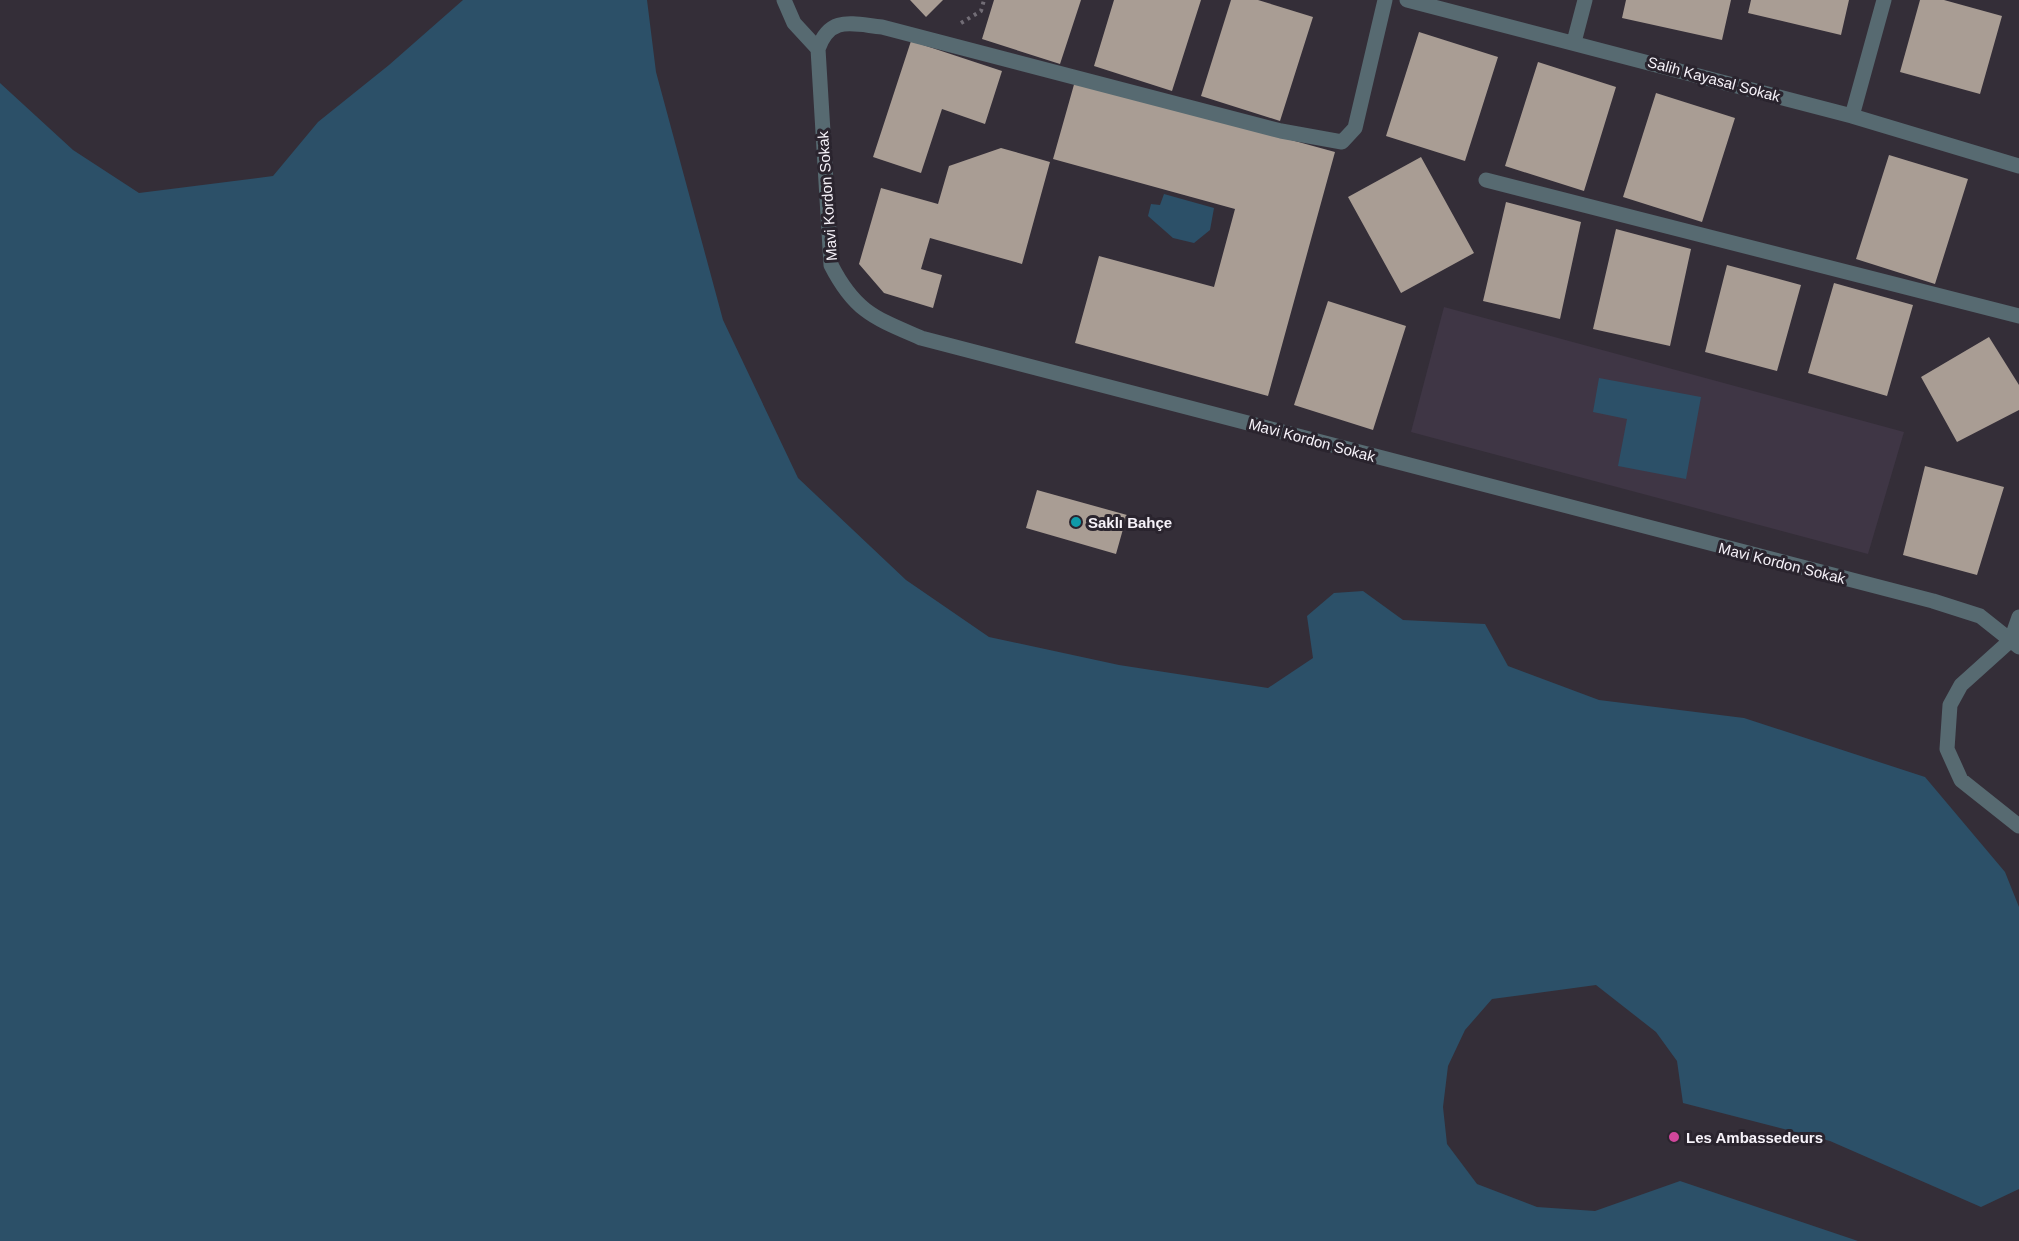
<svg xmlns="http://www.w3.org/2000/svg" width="2019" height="1241" viewBox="0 0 2019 1241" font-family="Arial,sans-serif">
  <rect width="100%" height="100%" fill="#342e38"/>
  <!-- built -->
  <path fill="#3f3645" d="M1444 307 1904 432 1868 554 1411 432Z"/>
  <!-- water -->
  <path fill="#2c5068" d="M463 0H647L656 72 723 320 798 478 906 580 989 637 1119 665 1268 688 1313 658 1307 616 1334 593 1363 591 1403 620 1485 624 1508 666 1599 700 1744 718 1925 777 2005 872 2019 907V1189L1981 1207 1830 1141 1683 1103 1677 1061 1656 1032 1596 985 1492 999 1465 1030 1448 1066 1443 1107 1447 1144 1477 1184 1537 1207 1595 1211 1680 1181 1858 1241H0V83L73 150 139 193 273 176 318 122 389 65Z
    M1164 194 1214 208 1210 230 1194 243 1173 238 1148 216 1151 204 1160 205Z
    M1599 378 1701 397 1686 479 1618 466 1627 419 1593 412Z"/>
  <!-- building -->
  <path fill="#a99d94" d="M910 0H943L926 17Z
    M994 0H1081L1060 64 982 39Z
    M1114 0H1201L1172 91 1094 66Z
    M1231 0H1258L1313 17 1280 121 1201 96Z
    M1626 0H1731L1722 40 1622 18Z
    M1751 0H1849L1841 35 1748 13Z
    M1920 0H1944L2002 16 1980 94 1900 72Z
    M1419 32 1498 57 1465 161 1386 136Z
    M911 41 1002 71 985 124 942 109 921 173 873 157Z
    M1538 62 1616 87 1584 191 1505 166Z
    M1075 81 1335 152 1268 396 1075 343 1099 256 1214 287 1235 209 1053 159Z
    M1656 93 1735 118 1702 222 1623 197Z
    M1001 148 1050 162 1022 264 930 238 921 269 942 275 933 308 884 293 859 264 881 188 938 204 949 166Z
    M1889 155 1968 179 1935 284 1856 259Z
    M1421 157 1474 253 1401 293 1348 197Z
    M1506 202 1581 222 1560 319 1483 301Z
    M1616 229 1691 249 1670 346 1593 329Z
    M1727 265 1801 285 1777 371 1705 352Z
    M1834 283 1913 305 1887 396 1808 373Z
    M1328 301 1406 326 1373 430 1294 405Z
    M1989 337 2019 385V410L1957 442 1921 377Z
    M1925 466 2004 487 1977 575 1903 555Z
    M1037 490 1127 515 1116 554 1026 528Z"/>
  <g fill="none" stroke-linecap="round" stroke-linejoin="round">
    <!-- path -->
    <path stroke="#726d76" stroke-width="4" stroke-dasharray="3 4.5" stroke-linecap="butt" d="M961 23 981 11 984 0"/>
    <!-- minor -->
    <path stroke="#576a71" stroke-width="15" d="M784 0 794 23 818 49
      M1385 0 1355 128 1342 142 1281 131 882 27C852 24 830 15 818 49L831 265C855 312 875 318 921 338L1933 601 1980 616 2019 647
      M1407 0 1852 116 2019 166
      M1574 42 1585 0
      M1852 116 1884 0
      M1486 180 2019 316
      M2019 617 2011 640 1961 685 1950 705 1947 749 1961 780 2019 826"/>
  </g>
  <!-- markers -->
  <circle fill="#0f9aa8" stroke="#2a242e" stroke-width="2" cx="1076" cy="522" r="6"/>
  <circle fill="#d1479c" stroke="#2a242e" stroke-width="2" cx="1674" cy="1137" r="6"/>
  <g text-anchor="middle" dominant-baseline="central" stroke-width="6" stroke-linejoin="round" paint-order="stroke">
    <!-- street labels -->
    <g font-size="15" fill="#f6f2f9" stroke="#2a242e">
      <text transform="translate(1714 79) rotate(15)">Salih Kayasal Sokak</text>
      <text transform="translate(827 196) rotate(-94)">Mavi Kordon Sokak</text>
      <text transform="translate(1312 440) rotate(15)">Mavi Kordon Sokak</text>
      <text transform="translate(1782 563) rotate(14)">Mavi Kordon Sokak</text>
    </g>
    <!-- poi labels -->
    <g font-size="15" font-weight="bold" fill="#f6f2f9" stroke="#2a242e" text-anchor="start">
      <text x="1088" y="522">Saklı Bahçe</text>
      <text x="1686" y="1137">Les Ambassedeurs</text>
    </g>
  </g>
</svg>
